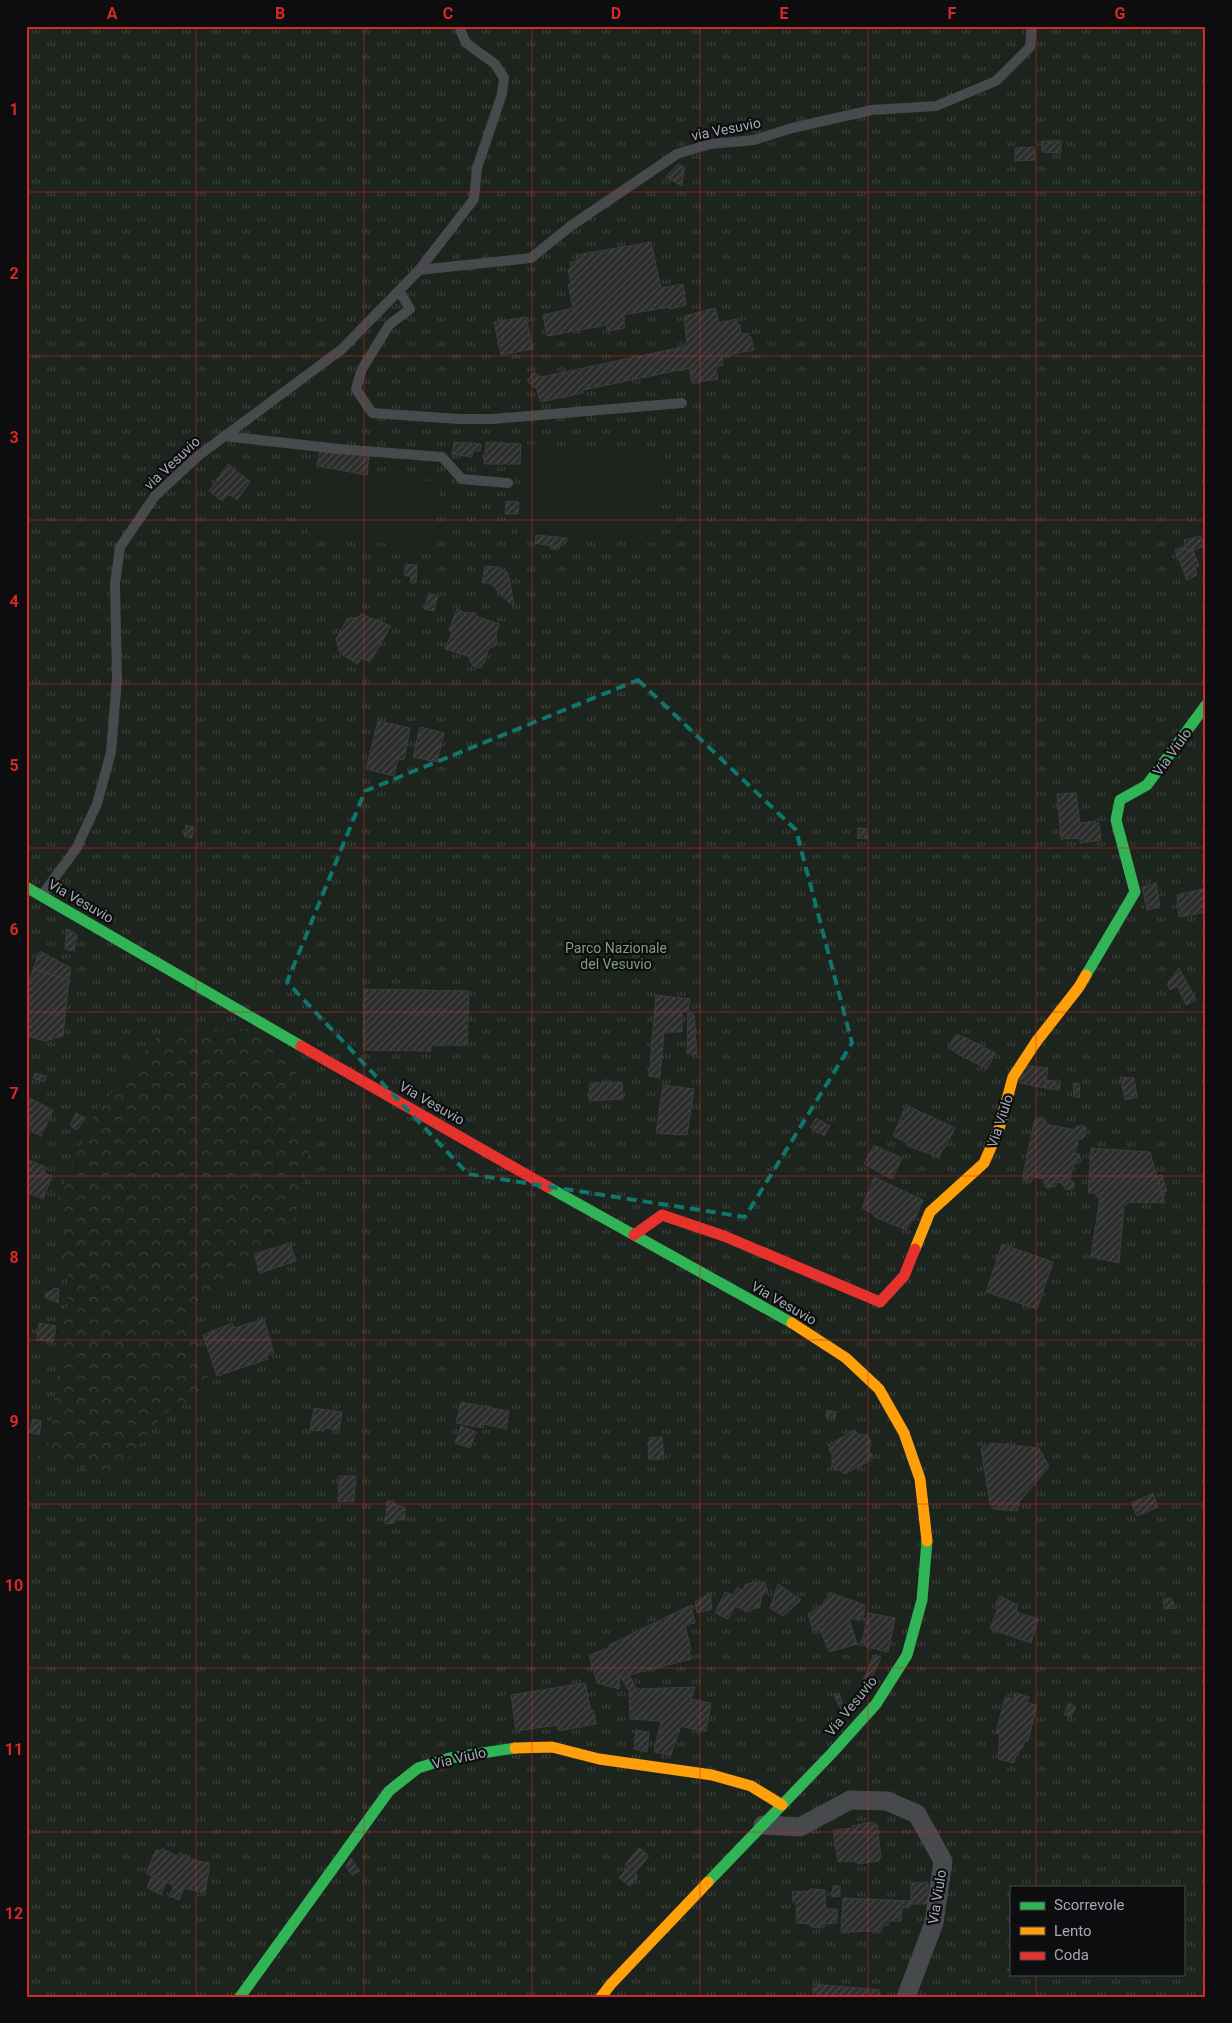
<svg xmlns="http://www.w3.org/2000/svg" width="1232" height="2023" viewBox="0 0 1232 2023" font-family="Roboto,sans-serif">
  <defs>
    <pattern id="grass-tufts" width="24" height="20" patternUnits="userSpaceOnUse" patternTransform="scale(1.25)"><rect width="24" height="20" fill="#1d231d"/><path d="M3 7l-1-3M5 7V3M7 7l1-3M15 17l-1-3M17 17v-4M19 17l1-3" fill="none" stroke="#3b403b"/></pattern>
    <pattern id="forest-crowns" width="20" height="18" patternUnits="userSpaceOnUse" patternTransform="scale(1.25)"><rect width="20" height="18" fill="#1d231d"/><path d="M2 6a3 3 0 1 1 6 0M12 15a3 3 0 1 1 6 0" fill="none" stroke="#3b403b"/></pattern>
    <pattern id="building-hatch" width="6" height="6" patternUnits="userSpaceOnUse" patternTransform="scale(1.25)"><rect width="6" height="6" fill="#2d2d2e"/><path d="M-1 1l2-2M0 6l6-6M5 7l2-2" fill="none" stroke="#48494a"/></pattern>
  </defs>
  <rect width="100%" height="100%" fill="#131313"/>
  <!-- grass -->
  <path fill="url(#grass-tufts)" fill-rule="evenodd" d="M26 26H1206V1997H26ZM1011 1887H1183V1974H1011Z"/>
  <!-- forest -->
  <path fill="url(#forest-crowns)" d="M251 1029 298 1058 289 1112 310 1142 301 1195 290 1228 189 1317 213 1394 167 1411 113 1477 47 1455 69 1288 57 1199 97 1110 162 1031Z"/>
  <!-- garden -->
  <path fill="#1d231d" d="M523 444 665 453 659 543 517 534Z
    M318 465 441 483 431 550 307 532Z
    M26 1441 38 1445V1468L34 1485 26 1483Z"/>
  <!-- building -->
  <path fill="url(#building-hatch)" stroke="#3b3d3f" d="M1042 141H1061V153L1042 152Z
    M1034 147 1035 160 1015 161V148Z
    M678 164 684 167 682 186 666 177Z
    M651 242 661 288 683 284 686 305 670 309V307L623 315 625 328 608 331 607 325 547 336 543 315 573 308 568 284H571L568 270 571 267 570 263 578 260 577 255Z
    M715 308 719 323 736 319 738 325H740L741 334 748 333 749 337H751L754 350 722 356 723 365 716 367 718 379 692 383 689 368 583 390V393L540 402 537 389 527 381 534 372 541 377 687 346 684 316Z
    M526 317 533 349 501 355 494 322Z
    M454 442 481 444 480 451H473L472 457 452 454Z
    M486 442 521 444 520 464H484Z
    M321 446 369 454 367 475 317 466Z
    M228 464 250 482 237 500 228 493 222 501 209 491Z
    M506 501 519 502 518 514H505Z
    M536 535 567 538 566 543H561L559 549H551V546L535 543Z
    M1201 536 1204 546 1189 552V549L1186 550 1184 540Z
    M1185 546 1186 550 1189 549V552L1193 550 1199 566 1195 567 1197 575 1187 580 1175 550Z
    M405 564 417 565 416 583H410L411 576H405Z
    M485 566 498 567 508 573 514 604H510L490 583 482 582Z
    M429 593 438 596 434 611 424 609Z
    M457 609 466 613 474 612 478 617 499 624 496 635 497 642 495 646 489 648 484 663 481 667 476 668 473 666 468 656 445 649 452 632 449 630Z
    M361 614 391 626 370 662 362 658 357 664 340 653 336 639 347 619 358 617Z
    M378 721 410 728 404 760 398 759 394 776 366 769Z
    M420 727 444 733 437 762 413 757Z
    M1076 793 1080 823 1096 821 1095 823H1099L1101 840 1080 843V838L1061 839 1057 794Z
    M186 825 194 827 192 838 184 836Z
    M858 828 867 829 868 839 857 838Z
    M1156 883 1160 907 1147 910 1142 887Z
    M1206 888V912L1179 917 1177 895Z
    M67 929 77 935 74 951 65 949Z
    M40 951 71 968 69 980 33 969Z
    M1179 968 1196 1000 1186 1005 1177 986 1170 990 1167 984Z
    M33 969 69 980 63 1036 45 1041 26 1036V990Z
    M364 989 469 991 467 1045H431V1051L363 1050Z
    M656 995 690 999 688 1011H682V1032H664L660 1078 649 1076Z
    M688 1013 694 1014 697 1054H687Z
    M956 1034 966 1038 958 1054 948 1048Z
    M966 1038 995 1053 987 1069 958 1054Z
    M1022 1065 1048 1068 1045 1088 1019 1083Z
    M35 1073 47 1076 44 1082 33 1078Z
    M1120 1077 1134 1078 1137 1097 1125 1100Z
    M1046 1080 1060 1082V1090L1045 1088Z
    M622 1082 623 1099 589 1101 590 1083Z
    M1073 1083H1079L1080 1097H1074Z
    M663 1085 694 1089 687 1135 656 1133Z
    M26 1096 53 1110 41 1136 31 1130 26 1138Z
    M906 1105 955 1128 945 1148H944L938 1157 906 1145 907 1143 893 1136Z
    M76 1113 85 1118 77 1130 70 1125Z
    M816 1118 830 1126 824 1136 810 1127Z
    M1038 1118H1044L1046 1120V1124L1075 1130 1076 1127 1082 1125 1086 1128 1087 1133 1082 1139 1079 1138 1075 1153 1079 1154 1081 1161 1073 1165 1070 1181 1072 1180 1075 1184 1072 1190 1065 1189 1062 1183 1057 1182 1056 1186 1047 1188 1045 1186 1043 1179 1034 1177 1031 1182 1024 1180 1023 1175 1034 1122Z
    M874 1145 902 1158 892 1179 864 1164Z
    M1091 1148 1150 1152 1165 1203 1128 1202V1204H1124L1119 1263 1091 1257 1100 1197H1096V1193H1088Z
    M26 1159 46 1167 44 1173 52 1176 43 1199 26 1192Z
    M1162 1175 1167 1191 1162 1193 1157 1176Z
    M874 1177 923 1200 914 1221 912 1220 906 1230 875 1217V1215L862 1208Z
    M290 1243 296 1261 260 1273 254 1254Z
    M1002 1244 1053 1262 1037 1309 986 1292Z
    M54 1288 59 1289 58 1303 45 1297 46 1293 51 1291Z
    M264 1319 274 1353 266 1356 268 1359 217 1376 203 1335 232 1323 234 1328Z
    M39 1323 56 1326 53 1342 37 1340Z
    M461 1402 509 1411 506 1429 484 1424 483 1428 456 1423Z
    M314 1408 342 1412 339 1430 325 1428 324 1431 310 1430Z
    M827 1410 836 1412 835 1418 826 1417Z
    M33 1419 41 1421 39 1435 29 1432Z
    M461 1426 476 1432 470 1448 455 1443Z
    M855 1430 859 1435 863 1434 867 1435 871 1441 869 1451 872 1455 870 1461 844 1474 841 1470H835L832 1466V1453L829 1450 830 1444Z
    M662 1437 664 1459H648L649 1438Z
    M991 1443 1039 1448 1049 1467 1020 1501 1017 1511 993 1509 990 1503 981 1449Z
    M339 1476H356L354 1501 338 1502Z
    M1153 1493 1158 1507 1137 1516 1131 1503Z
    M387 1501H394L395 1506 405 1507V1520H394V1523L385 1524Z
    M764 1582 768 1591 762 1596 760 1606 747 1612 735 1606 728 1619 715 1613 725 1592 733 1595 737 1588 743 1590 746 1584Z
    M778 1584 801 1600 783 1616 770 1608Z
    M710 1593 712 1609 697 1613 695 1602Z
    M830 1593 865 1605 863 1619H849L857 1644 829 1652 820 1629 813 1631 808 1614 821 1607Z
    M1000 1596 1018 1605 1016 1612 1038 1619 1031 1643 990 1629 999 1605 995 1604Z
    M1172 1598 1175 1608 1164 1609 1163 1599Z
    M691 1605 695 1623 685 1625 691 1650H689L691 1659 629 1675 636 1689 695 1687 691 1699 711 1703 706 1732 681 1726 671 1755 654 1752 661 1721 630 1719 629 1691 620 1676 619 1689 597 1683 589 1655 610 1647 609 1645Z
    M868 1613 895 1618 888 1652 866 1647 867 1643 862 1642Z
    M874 1655 881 1658 869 1683 863 1680Z
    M585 1683 591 1711H594L596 1724 558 1731V1725L516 1731 511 1695Z
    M839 1693 845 1709 841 1710 834 1695Z
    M1016 1693 1029 1697 1027 1703 1037 1705 1028 1741H1025L1022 1749H1020L1018 1756 1016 1755 1014 1763 998 1759 1000 1734 996 1733 1005 1697 1014 1699Z
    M1069 1703 1076 1707 1070 1717 1064 1714Z
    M636 1730 649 1732 647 1752 634 1749Z
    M873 1822 877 1825 881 1857 878 1861 859 1864 854 1861 838 1862 833 1830 853 1828 852 1826Z
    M639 1848 649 1856 635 1873 638 1876 630 1886 619 1878 628 1867 625 1865Z
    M162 1849 178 1856 180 1853 197 1861 210 1863 205 1893 184 1888 179 1900 170 1896 174 1886 146 1873 156 1850 160 1851Z
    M351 1858 360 1871 352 1875 346 1866Z
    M152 1876 166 1882 161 1895 147 1887Z
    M928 1882V1904H911V1883Z
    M833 1886H840V1896L832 1897Z
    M810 1889 825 1890 826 1909H837V1923L824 1924V1928L811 1927V1924L797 1923 796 1902H793L792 1892 810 1891Z
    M843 1898 911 1901 910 1907H902L901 1921H889L888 1925 882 1926 881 1931 841 1932Z
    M813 1984 880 1990V1997H813Z"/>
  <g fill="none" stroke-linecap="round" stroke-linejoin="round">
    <!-- lane -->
    <path stroke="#48494c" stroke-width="10" d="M419 270 531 258 572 225 677 154 710 144 754 140 792 128 872 110 936 106 996 81 1030 47 1032 26
      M399 291 410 309 389 325 362 369 356 389 372 413 459 419H492L682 403
      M224 436 339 449 442 457 462 479 508 483
      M42 895 76 849 97 804 111 752 117 679 115 584 120 547 155 496 198 456 342 349 419 270 474 199 477 168 502 94 504 78 495 64 466 43 460 29V26"/>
    <!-- street -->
    <path stroke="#48494c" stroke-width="19" d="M763 1825 800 1827 850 1800 887 1801 917 1814 943 1861 934 1923 906 1997"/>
    <!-- fast -->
    <path stroke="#30b455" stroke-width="11" d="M26 887 301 1046
      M1086 975 1135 892 1116 820 1120 800 1147 785 1206 705
      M548 1187 792 1323
      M708 1882 832 1753 876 1704 907 1655 922 1600 927 1541
      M240 1997 389 1791 418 1768 450 1758 515 1748"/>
    <!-- slow -->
    <path stroke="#ff9f0a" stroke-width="11" d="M915 1249 930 1212 984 1163 999 1129 1013 1077 1036 1042 1079 987 1086 975
      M792 1323 846 1358 879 1389 904 1433 920 1479 927 1541
      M515 1748 552 1747 599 1759 712 1775 751 1786 782 1805
      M601 1997 611 1984 708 1882"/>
    <!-- jam -->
    <path stroke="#e5322d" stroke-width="11" d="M301 1046 548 1187
      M634 1235 662 1215 724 1236 880 1302 904 1276 915 1249"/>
  </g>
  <!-- marked area -->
  <path fill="none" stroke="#0f766e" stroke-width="4" stroke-dasharray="10 6" stroke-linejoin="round" d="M638 680 796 830 852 1043 745 1217 468 1174 287 982 365 791Z"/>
  <!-- grid -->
  <path fill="none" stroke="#d62828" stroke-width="1" stroke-opacity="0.55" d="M196 26V1997M364 26V1997M532 26V1997M700 26V1997M868 26V1997M1036 26V1887M26 192H1206M26 356H1206M26 520H1206M26 684H1206M26 848H1206M26 1012H1206M26 1176H1206M26 1340H1206M26 1504H1206M26 1668H1206M26 1832H1206M1036 1974V1997"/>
  <g text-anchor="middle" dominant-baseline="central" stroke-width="4.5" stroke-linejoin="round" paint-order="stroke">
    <!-- street labels -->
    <g font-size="14" fill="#a4aab4" stroke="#0d0d0f">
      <text transform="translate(726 129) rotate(-11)">via Vesuvio</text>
      <text transform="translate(172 463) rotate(-43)">via Vesuvio</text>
      <text transform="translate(1172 752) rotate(-54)">Via Viulo</text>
      <text transform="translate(81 901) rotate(30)">Via Vesuvio</text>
      <text transform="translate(432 1103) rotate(30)">Via Vesuvio</text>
      <text transform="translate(1000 1121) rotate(-72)">Via Viulo</text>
      <text transform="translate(784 1303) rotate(30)">Via Vesuvio</text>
      <text transform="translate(851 1706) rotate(-51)">Via Vesuvio</text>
      <text transform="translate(459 1758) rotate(-13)">Via Viulo</text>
      <text transform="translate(937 1897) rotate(-81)">Via Viulo</text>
    </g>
    <!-- park labels -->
    <g font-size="14" fill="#7c9e7c" stroke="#0d0d0f">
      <text x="616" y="948">Parco Nazionale<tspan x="616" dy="16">del Vesuvio</tspan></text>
    </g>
  </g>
  <!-- border -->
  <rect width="1232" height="2023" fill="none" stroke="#0d0d0f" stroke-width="55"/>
  <!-- legend -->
  <rect x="1010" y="1886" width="175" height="90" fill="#0d0d0f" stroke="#494c51"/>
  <rect x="1020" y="1902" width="25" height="8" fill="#30b455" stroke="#494c51"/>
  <text x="1054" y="1910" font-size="15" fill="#a4aab4">Scorrevole</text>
  <rect x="1020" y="1927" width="25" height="8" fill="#ff9f0a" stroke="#494c51"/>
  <text x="1054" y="1936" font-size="15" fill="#a4aab4">Lento</text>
  <rect x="1020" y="1952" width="25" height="8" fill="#e5322d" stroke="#494c51"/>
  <text x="1054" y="1960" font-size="15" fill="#a4aab4">Coda</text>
  <rect x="28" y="28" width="1176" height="1968" fill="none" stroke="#d62828" stroke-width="2"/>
  <g font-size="16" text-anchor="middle" font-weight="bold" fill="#d62828">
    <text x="112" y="19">A</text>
    <text x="280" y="19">B</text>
    <text x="448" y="19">C</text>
    <text x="616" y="19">D</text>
    <text x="784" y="19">E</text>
    <text x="952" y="19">F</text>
    <text x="1120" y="19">G</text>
    <text x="14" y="115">1</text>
    <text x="14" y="279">2</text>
    <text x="14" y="443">3</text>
    <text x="14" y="607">4</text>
    <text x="14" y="771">5</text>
    <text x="14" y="935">6</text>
    <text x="14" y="1099">7</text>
    <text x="14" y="1263">8</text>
    <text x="14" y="1427">9</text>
    <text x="14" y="1591">10</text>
    <text x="14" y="1755">11</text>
    <text x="14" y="1919">12</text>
  </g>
</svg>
